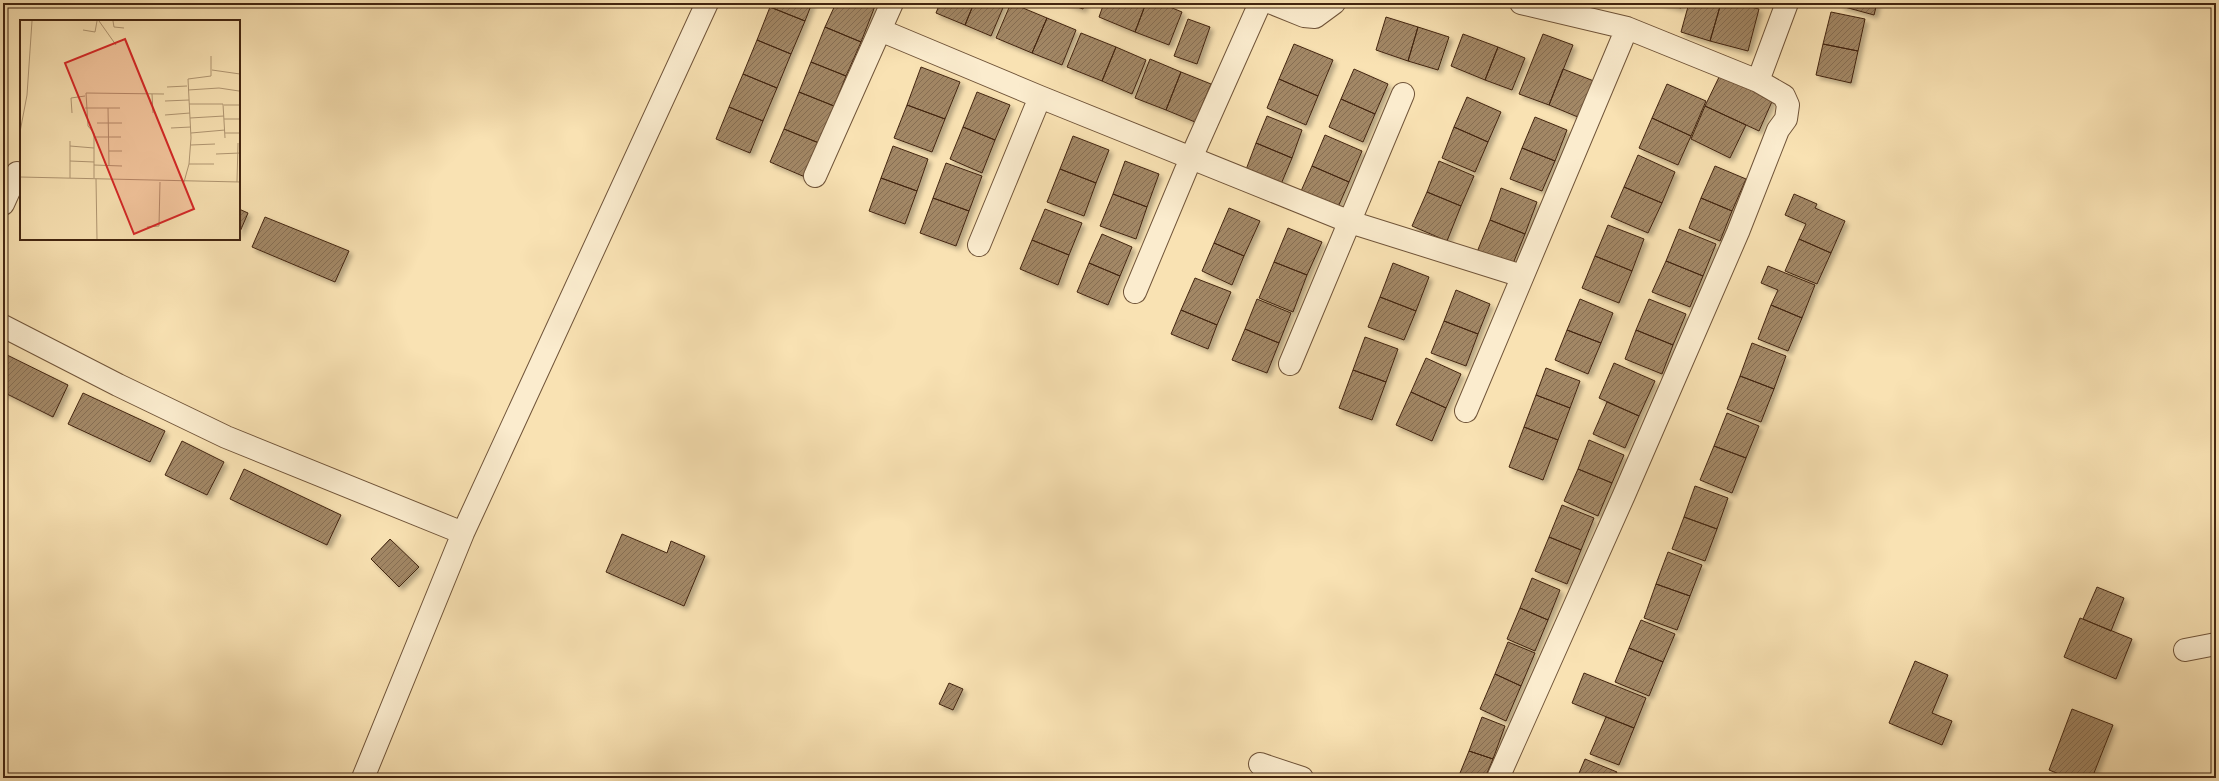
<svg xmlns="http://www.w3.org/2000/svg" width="2219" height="781" viewBox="0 0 2219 781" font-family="'IM FELL English',serif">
  <defs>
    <pattern id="building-hatch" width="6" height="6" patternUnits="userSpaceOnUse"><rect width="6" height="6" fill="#a28765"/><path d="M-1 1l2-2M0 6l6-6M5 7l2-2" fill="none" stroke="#866e52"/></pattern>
    <filter id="shadow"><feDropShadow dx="3.5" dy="3.5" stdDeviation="2" flood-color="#0004"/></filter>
  </defs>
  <rect width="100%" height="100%" fill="#f9e2b3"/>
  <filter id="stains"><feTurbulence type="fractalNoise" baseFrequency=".005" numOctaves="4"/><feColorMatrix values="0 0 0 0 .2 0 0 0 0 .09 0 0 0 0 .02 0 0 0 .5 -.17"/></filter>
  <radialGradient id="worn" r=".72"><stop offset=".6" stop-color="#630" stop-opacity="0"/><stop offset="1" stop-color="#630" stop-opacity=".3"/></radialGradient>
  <!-- building -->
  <path fill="url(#building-hatch)" stroke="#432510" filter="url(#shadow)" d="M772 3H812L805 21 770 7Z
    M836 3H867L875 6 861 42 825 27Z
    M940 3H974L965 25 936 13Z
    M974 3H1005L991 36 965 25Z
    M1011 3 1047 18 1032 53 996 38Z
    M1066 3H1085L1083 9Z
    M1104 3H1146L1135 32 1099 17Z
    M1146 3H1160L1182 12 1169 45 1135 32Z
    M1660 3H1682L1681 8Z
    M1689 3H1721L1710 41 1681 32Z
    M1721 3H1734L1759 9 1748 51 1710 41Z
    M1841 3H1877L1874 15 1841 6Z
    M770 7 805 21 791 54 757 40Z
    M1831 12 1865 19 1858 51 1823 44Z
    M1386 17 1418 27 1408 61 1376 50Z
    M1047 18 1076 30 1062 65 1032 53Z
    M1188 19 1210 27 1197 64 1174 56Z
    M825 27 861 42 846 76 811 62Z
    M1418 27 1449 37 1438 70 1408 61Z
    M1081 33 1116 47 1102 81 1067 67Z
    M1463 34 1498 47 1485 80 1451 66Z
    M1543 34 1573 45 1549 105 1519 94Z
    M757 40 791 54 777 88 743 74Z
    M1294 44 1333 60 1318 96 1279 79Z
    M1823 44 1858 51 1851 83 1816 75Z
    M1116 47 1146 60 1132 94 1102 81Z
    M1498 47 1525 58 1512 90 1485 80Z
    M1150 59 1181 72 1166 110 1135 98Z
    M811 62 846 76 834 106 799 92Z
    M921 67 960 82 945 119 907 105Z
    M1354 69 1388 84 1375 114 1341 99Z
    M1563 69 1599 83 1585 120 1549 105Z
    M1181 72 1211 84 1195 122 1166 110Z
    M1721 73 1774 97 1759 131 1705 106Z
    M743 74 777 88 763 121 729 107Z
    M1279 79 1318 96 1306 125 1267 108Z
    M1667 84 1706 101 1691 136 1652 118Z
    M799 92 834 106 819 143 784 129Z
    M977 92 1010 105 995 140 963 127Z
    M1467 97 1501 112 1488 142 1454 127Z
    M1341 99 1375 114 1363 142 1329 127Z
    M907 105 945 119 932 152 894 138Z
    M1705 106 1746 125 1730 158 1691 139Z
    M729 107 763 121 750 153 716 139Z
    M1267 116 1302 130 1292 158 1256 143Z
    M1535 117 1567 130 1555 161 1522 148Z
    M1652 118 1691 136 1678 165 1639 148Z
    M963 127 995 140 982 173 950 159Z
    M1454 127 1488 142 1475 172 1442 158Z
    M784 129 819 143 805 177 770 162Z
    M1325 135 1362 151 1349 182 1312 166Z
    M1073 136 1109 150 1096 183 1060 169Z
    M1256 143 1292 158 1279 189 1244 175Z
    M893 146 928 159 917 191 881 178Z
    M1522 148 1555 161 1542 191 1510 179Z
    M1638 155 1675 172 1662 203 1624 187Z
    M1125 161 1159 174 1147 207 1113 194Z
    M1439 161 1474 176 1461 206 1427 192Z
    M946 163 982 176 969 211 933 198Z
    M1312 166 1349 182 1335 214 1298 198Z
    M1715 166 1746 179 1732 211 1701 198Z
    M1060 169 1096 183 1084 216 1047 202Z
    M881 178 917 191 905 224 869 211Z
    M1624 187 1662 203 1648 233 1611 217Z
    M1501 188 1537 202 1525 234 1490 220Z
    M1427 192 1461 206 1447 241 1412 226Z
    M1113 194 1147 207 1136 239 1100 226Z
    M1794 194 1817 204 1815 208 1845 221 1831 253 1799 239 1806 224 1785 215Z
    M933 198 969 211 956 246 920 233Z
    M1701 198 1732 211 1720 241 1689 228Z
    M1229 208 1260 221 1244 256 1214 243Z
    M239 209 248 213 239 234Z
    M1045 209 1082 223 1069 255 1032 240Z
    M265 217 349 251 335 282 252 247Z
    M1490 220 1525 234 1512 266 1477 252Z
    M1608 225 1644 239 1632 271 1595 256Z
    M1288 228 1322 242 1307 275 1274 262Z
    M1679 229 1716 244 1703 276 1666 261Z
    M1102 234 1132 247 1120 276 1089 263Z
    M1799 239 1831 253 1817 284 1785 271Z
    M1032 240 1069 255 1058 285 1020 269Z
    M1214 243 1244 256 1232 285 1202 271Z
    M1595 256 1632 271 1619 303 1582 288Z
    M1666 261 1703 276 1690 307 1652 292Z
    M1274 262 1307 275 1293 312 1259 298Z
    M1089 263 1120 276 1108 305 1077 292Z
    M1393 263 1429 277 1416 311 1380 297Z
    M1768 266 1815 285 1802 318 1771 305 1778 290 1761 283Z
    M1195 278 1231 292 1217 325 1181 310Z
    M1456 290 1490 304 1478 334 1444 321Z
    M1380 297 1416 311 1404 340 1368 327Z
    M1257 299 1291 313 1279 343 1245 329Z
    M1580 299 1613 313 1601 343 1567 330Z
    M1649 299 1686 314 1673 345 1636 330Z
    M1771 305 1802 318 1788 351 1758 339Z
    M1181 310 1217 325 1208 349 1171 334Z
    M1444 321 1478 334 1466 366 1431 353Z
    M1245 329 1279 343 1267 373 1232 360Z
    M1567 330 1601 343 1588 374 1555 360Z
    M1636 330 1673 345 1662 374 1625 359Z
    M1365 337 1398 349 1386 382 1353 370Z
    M1752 343 1786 356 1774 389 1740 376Z
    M3 353 68 385 53 417 3 392Z
    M1426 358 1461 374 1446 408 1411 392Z
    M1614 363 1655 381 1639 416 1599 398Z
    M1546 368 1580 381 1570 408 1536 395Z
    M1353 370 1386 382 1372 420 1339 408Z
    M1740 376 1774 389 1761 422 1727 409Z
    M1411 392 1446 408 1432 441 1396 425Z
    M83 393 165 431 150 462 68 424Z
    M1536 395 1570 408 1558 440 1524 427Z
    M1607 402 1639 416 1625 448 1593 434Z
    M1727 413 1759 426 1746 458 1714 446Z
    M1524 427 1558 440 1543 480 1509 467Z
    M1589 440 1624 455 1612 483 1578 469Z
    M182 441 224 462 207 495 165 475Z
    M1714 446 1746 458 1732 493 1700 480Z
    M244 469 341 515 327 545 230 499Z
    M1578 469 1612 483 1598 516 1564 501Z
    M1695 486 1728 498 1717 529 1684 517Z
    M1562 505 1594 518 1581 550 1549 537Z
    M1684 517 1717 529 1705 561 1672 549Z
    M622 534 667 553 671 541 705 556 684 606 606 572Z
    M1549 537 1581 550 1567 584 1535 571Z
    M390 539 419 567 399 587 371 559Z
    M1668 552 1702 565 1690 596 1656 584Z
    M1532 578 1560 590 1548 620 1520 608Z
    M1656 584 1690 596 1677 630 1644 618Z
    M2097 587 2124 598 2111 631 2083 619Z
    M1520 608 1548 620 1535 651 1507 639Z
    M2080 618 2132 639 2116 679 2064 657Z
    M1641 620 1675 634 1663 662 1629 648Z
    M1508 642 1535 653 1521 686 1495 674Z
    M1629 648 1663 662 1649 696 1615 682Z
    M1915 661 1948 675 1932 713 1952 721 1942 745 1889 723Z
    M1584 673 1646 698 1634 728 1572 703Z
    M1495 674 1521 686 1506 721 1480 709Z
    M949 683 963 689 953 710 939 704Z
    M2072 709 2113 725 2092 778H2069L2049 770Z
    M1482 717 1505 726 1493 759 1469 751Z
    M1606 717 1634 728 1619 765 1590 754Z
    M1469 751 1493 759 1485 778H1458Z
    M1585 759 1617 772 1614 778H1577Z"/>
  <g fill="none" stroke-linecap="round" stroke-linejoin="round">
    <defs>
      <path id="minor" d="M1272 3 1304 16 1315 17 1334 3
        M880 30 1040 97 1350 222 1522 276
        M1758 81 1787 3
        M815 176 892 3
        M3 204 17 173
        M979 245 1040 97
        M1135 292 1191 158 1260 3
        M3 326 118 385 226 437 463 533
        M1290 364 1403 94
        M1466 411 1627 28
        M2185 650 2216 644
        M1260 764 1302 778
        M363 778 463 533 707 3
        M1498 778 1624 495 1738 232 1778 130 1786 119 1788 105 1784 96 1758 81 1627 28 1521 3"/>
    </defs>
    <!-- minor casing -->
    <use href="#minor" stroke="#705439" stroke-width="24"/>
    <!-- minor -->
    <use href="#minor" stroke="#fbecce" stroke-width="22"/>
  </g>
  <!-- overview -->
  <g transform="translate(20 20)">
    <rect width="220" height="220" fill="#f9e2b3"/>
    <path fill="none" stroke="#b09672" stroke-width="1" d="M79 1 96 25M93 1 94 7 104 8M63 10 75 12 77 1M192 50 220 54M147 67 167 66M168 70 199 68 219 71M132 74 133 93M145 81 169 80M169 84H203L205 118M204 85H220M65 88H100M88 88 89 145M52 93 51 78 65 76M145 95 170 93M170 98 204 96M204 99H220M77 103H102M151 108 171 107M0 112 7 75 12 1M171 113 205 110M205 113H220M74 117H101M50 121V141M171 125 195 124M50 126 74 128M89 131H102M196 134 220 133M74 142V113L68 106 66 73 144 74M169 144H194M74 145 102 146M0 157 220 162M50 158V141L74 142V158M76 159 77 219M164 162 169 144 171 118 168 59 191 56V36M217 162 218 123M127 207 139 206 140 162"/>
    <path fill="#d62828" fill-opacity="0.15" stroke="#d62828" stroke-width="2" d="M105 19 174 189 114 214 45 43Z"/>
    <rect width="220" height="220" fill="none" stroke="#432510" stroke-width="2"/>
  </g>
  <!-- margin -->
  <rect width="2219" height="781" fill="none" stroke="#f9e2b3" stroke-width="16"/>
  <rect x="4" y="4" width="2211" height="773" fill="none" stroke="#432510" stroke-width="2"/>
  <rect x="8" y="8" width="2203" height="765" fill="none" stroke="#432510"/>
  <rect width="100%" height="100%" filter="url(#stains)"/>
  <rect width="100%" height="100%" fill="url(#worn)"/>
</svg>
